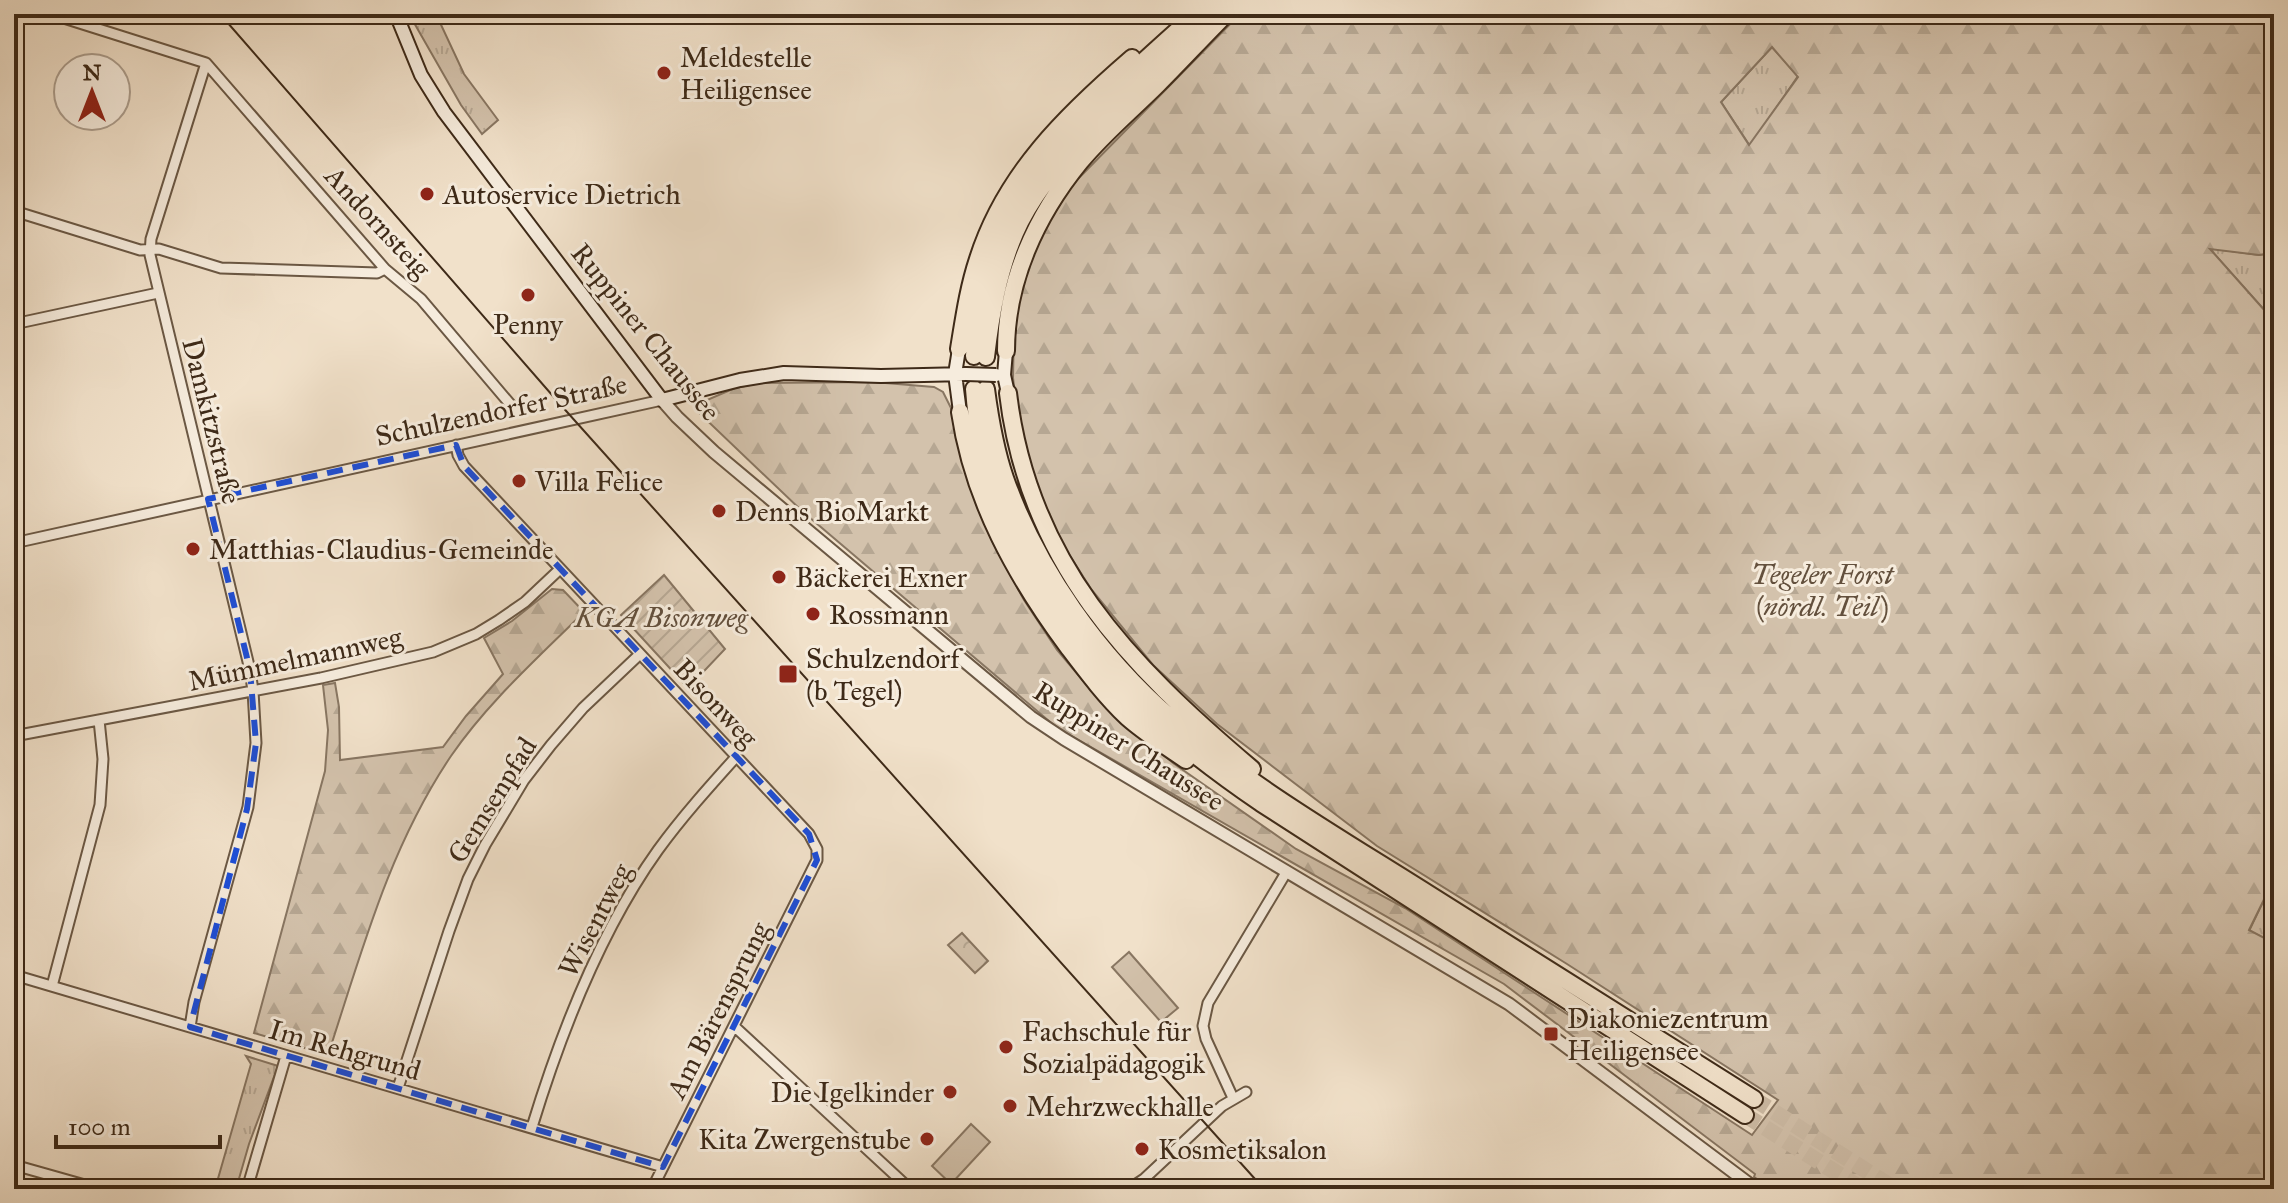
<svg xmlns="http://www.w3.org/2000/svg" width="2288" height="1203" viewBox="0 0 2288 1203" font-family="'IM FELL Great Primer',serif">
  <defs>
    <pattern id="grass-tufts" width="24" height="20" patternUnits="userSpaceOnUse" patternTransform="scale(2)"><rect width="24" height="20" fill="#d3c2ac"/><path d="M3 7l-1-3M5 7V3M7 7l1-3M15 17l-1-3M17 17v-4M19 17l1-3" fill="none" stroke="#b6a793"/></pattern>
    <pattern id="forest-firs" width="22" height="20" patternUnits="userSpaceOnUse" patternTransform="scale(2)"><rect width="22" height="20" fill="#d3c2ac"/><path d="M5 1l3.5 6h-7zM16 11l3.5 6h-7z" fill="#b6a793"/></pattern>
    <pattern id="park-crowns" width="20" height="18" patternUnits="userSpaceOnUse" patternTransform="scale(2)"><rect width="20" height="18" fill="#d3c2ac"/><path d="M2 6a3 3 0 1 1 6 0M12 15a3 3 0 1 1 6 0" fill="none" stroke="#b6a793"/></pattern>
    <pattern id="garden-furrows" width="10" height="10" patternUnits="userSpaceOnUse" patternTransform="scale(2)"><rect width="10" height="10" fill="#d3c2ac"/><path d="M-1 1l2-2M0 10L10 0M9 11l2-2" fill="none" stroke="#b6a793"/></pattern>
  </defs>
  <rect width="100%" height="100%" fill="#f1e1ca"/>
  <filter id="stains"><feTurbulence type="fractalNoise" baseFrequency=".0025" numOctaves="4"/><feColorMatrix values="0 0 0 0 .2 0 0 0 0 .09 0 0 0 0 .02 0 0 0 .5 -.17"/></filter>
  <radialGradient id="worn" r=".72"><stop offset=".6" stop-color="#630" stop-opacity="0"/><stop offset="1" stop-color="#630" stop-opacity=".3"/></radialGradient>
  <!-- grass -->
  <path fill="url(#grass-tufts)" stroke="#887662" stroke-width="2" d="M409 14H436L464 74 498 120 482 134 461 105Z
    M1772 47 1798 76 1750 146 1721 102Z
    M2209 248 2259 255 2271 253 2274 255V321Z
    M2274 879V943L2249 931Z
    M246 1056 278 1066 249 1144 236 1189H215L251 1064Z"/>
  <!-- forest -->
  <path fill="url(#forest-firs)" stroke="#887662" stroke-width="2" fill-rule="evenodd" d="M1240 14H2274V255L2271 253 2259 255 2210 249 2274 321V879L2249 930 2274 943V1189H1773L1754 1177 1755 1174 1504 984 1056 727 802 511 695 409 700 403 735 388 760 383 873 382 934 387 943 392 952 410 958 442 976 504 993 543 1024 600 1057 650 1085 683 1116 714 1173 763 1296 849 1405 908 1752 1135 1778 1100 1567 964 1377 846 1217 724 1153 665 1091 589 1060 540 1038 492 1021 441 1013 378 1014 327 1020 290 1042 232 1072 185ZM1772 47 1798 77 1749 145 1721 102Z
    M552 589 563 590 584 612C538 658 488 702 451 756 389 848 362 951 328 1055L254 1033 325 771 328 730 323 685 335 683 339 707 340 760 443 747 466 716 503 674 484 638 512 621Z"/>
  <!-- park -->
  <path fill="url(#park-crowns)" stroke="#887662" stroke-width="2" d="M962 933 988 961 975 973 948 945Z"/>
  <!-- garden -->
  <path fill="url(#garden-furrows)" stroke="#887662" stroke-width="2" d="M664 575 725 649 688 688 621 615Z"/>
  <!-- pitch -->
  <path fill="#d3c2ac" stroke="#887662" stroke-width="2" d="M1129 952 1178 1008 1161 1022 1112 967Z
    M971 1124 990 1142 951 1184 932 1166Z"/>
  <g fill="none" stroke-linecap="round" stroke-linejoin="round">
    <!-- motorway-tunnel -->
    <path stroke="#cdbca6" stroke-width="16" stroke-dasharray="16 8" stroke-linecap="butt" d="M1754 1099 1895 1189
      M1745 1115 1862 1189"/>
    <defs>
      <path id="minor" d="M51 14 206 63
        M206 63 385 269 421 299 516 411
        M14 211 140 250 159 249 221 268 377 273 385 269
        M14 324 158 293
        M456 445 458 455 464 466 809 834 817 849V860L652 1189
        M14 543 662 400
        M14 736 321 678 433 652 476 634 499 620 525 602 560 569
        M14 975 663 1167
        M52 986 100 805 103 759 99 720
        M190 1027 194 1002 248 807 256 743 253 691 250 670 150 255 151 239 206 63
        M735 1027 910 1189
        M398 1088 449 931 468 879 485 845 524 780 551 745 583 708 640 654
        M1233 1098 1206 1039 1203 1026 1208 1003 1287 871
        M532 1127C561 1032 600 931 658 850 682 817 709 787 736 757
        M14 1165 99 1189
        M247 1189 286 1056
        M1129 1189 1144 1179 1222 1106 1246 1092"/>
      <path id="tertiary" d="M662 400 677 417 714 452 1031 717 1064 739 1509 1004 1756 1189"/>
      <path id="secondary" d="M396 14 421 75 444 112 662 400 740 380 784 373 881 376 966 374
        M959 349 955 374 960 412
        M1006 351 1004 375 1008 393"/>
      <path id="motorway" d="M959 349C964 319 968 289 978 259 1005 174 1066 115 1132 58
        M1006 351C1006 281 1036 216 1080 162 1103 134 1132 110 1158 84 1181 61 1203 37 1226 14
        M974 356C976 332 978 308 985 284 1016 168 1110 92 1196 14
        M986 357C991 315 998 273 1015 233 1049 155 1151 71 1214 14
        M974 389C982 509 1053 621 1136 704 1175 741 1217 773 1261 803L1745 1115
        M986 389C990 419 995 449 1005 478 1037 569 1099 656 1172 719 1250 786 1340 838 1427 893 1536 962 1645 1030 1754 1099
        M1008 393C1028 562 1128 664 1252 769
        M960 412C973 500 1016 577 1068 647 1087 672 1105 696 1127 717 1145 733 1166 746 1186 760"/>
    </defs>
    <!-- minor casing -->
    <use href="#minor" stroke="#6b5844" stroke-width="13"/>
    <!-- tertiary casing -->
    <use href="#tertiary" stroke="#6b5844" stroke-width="15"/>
    <!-- secondary casing -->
    <use href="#secondary" stroke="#3e2a18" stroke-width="16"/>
    <!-- motorway casing -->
    <use href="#motorway" stroke="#3e2a18" stroke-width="20"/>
    <!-- minor -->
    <use href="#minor" stroke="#f6ecdd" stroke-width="9"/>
    <!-- tertiary -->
    <use href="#tertiary" stroke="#f6ecdd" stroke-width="11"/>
    <!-- secondary -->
    <use href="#secondary" stroke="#f6ecdd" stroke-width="12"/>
    <!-- motorway -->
    <use href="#motorway" stroke="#f1e1ca" stroke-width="16"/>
    <!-- tram -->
    <path stroke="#3e2a18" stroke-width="2" d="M220 14 559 403 1264 1189"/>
    <defs>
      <path id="secondary-bridge" d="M966 374 996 375"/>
    </defs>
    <!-- secondary-bridge casing -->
    <use href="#secondary-bridge" stroke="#3e2a18" stroke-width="16" stroke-linecap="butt"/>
    <!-- secondary-bridge -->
    <use href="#secondary-bridge" stroke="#f6ecdd" stroke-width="12"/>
  </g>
  <!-- marked area -->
  <path fill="none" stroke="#1d4ed8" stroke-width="6" stroke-dasharray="16 10" stroke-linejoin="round" d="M456 445 464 466 809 834 817 860 663 1167 190 1027 247 809 256 743 250 670 208 499Z"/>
  <!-- markers -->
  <g fill="#8f2418" stroke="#f6ecdd" stroke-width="3">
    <circle cx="664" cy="73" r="8"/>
    <circle cx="427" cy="194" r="8"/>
    <circle cx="528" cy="295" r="8"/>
    <circle cx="519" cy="481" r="8"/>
    <circle cx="719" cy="511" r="8"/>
    <circle cx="193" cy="549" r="8"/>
    <circle cx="779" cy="577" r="8"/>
    <circle cx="813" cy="614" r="8"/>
    <rect x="778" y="664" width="20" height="20" rx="4"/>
    <rect x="1543" y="1026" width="16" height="16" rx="4"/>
    <circle cx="1006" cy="1047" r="8"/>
    <circle cx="950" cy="1092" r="8"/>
    <circle cx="1010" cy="1106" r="8"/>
    <circle cx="927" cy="1139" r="8"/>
    <circle cx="1142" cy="1149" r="8"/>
  </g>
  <g text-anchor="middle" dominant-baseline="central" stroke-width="6" stroke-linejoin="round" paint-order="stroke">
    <!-- poi labels -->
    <g font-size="28" fill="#3e2a18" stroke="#f6ecdd" text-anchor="start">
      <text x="680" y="57">Meldestelle<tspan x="680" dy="32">Heiligensee</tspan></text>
      <text x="443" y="194">Autoservice Dietrich</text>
      <text x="528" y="324" text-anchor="middle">Penny</text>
      <text x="535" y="481">Villa Felice</text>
      <text x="735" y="511">Denns BioMarkt</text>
      <text x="209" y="549">Matthias-Claudius-Gemeinde</text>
      <text x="795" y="577">Bäckerei Exner</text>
      <text x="829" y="614">Rossmann</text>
      <text x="806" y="658">Schulzendorf<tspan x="806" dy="32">(b Tegel)</tspan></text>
      <text x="1567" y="1018">Diakoniezentrum<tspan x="1567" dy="32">Heiligensee</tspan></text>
      <text x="1022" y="1031">Fachschule für<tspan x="1022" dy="32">Sozialpädagogik</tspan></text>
      <text x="934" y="1092" text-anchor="end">Die Igelkinder</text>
      <text x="1026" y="1106">Mehrzweckhalle</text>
      <text x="911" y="1139" text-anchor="end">Kita Zwergenstube</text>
      <text x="1158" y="1149">Kosmetiksalon</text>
    </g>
    <!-- street labels -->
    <g font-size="28" fill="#3e2a18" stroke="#f6ecdd">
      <text transform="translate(378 222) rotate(47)">Andornsteig</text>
      <text transform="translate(646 332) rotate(51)">Ruppiner Chaussee</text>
      <text transform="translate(501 410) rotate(-12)">Schulzendorfer Straße</text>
      <text transform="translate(212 421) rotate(76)">Damkitzstraße</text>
      <text transform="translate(295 659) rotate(-12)">Mümmelmannweg</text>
      <text transform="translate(716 703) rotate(47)">Bisonweg</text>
      <text transform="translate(1129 746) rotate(32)">Ruppiner Chaussee</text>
      <text transform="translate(492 800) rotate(-58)">Gemsenpfad</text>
      <text transform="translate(595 920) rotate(-62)">Wisentweg</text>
      <text transform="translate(718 1010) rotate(-63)">Am Bärensprung</text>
      <text transform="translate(345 1050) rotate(16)">Im Rehgrund</text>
    </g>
    <!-- park labels -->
    <g font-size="28" font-style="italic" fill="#63503d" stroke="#f6ecdd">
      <text x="1822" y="574">Tegeler Forst<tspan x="1822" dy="32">(nördl. Teil)</tspan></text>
      <text x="661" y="617">KGA Bisonweg</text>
    </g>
  </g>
  <!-- margin -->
  <rect width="2288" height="1203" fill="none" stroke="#f1e1ca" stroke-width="48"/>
  <rect x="16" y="16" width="2256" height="1171" fill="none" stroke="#3e2a18" stroke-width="4"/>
  <rect x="24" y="24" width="2240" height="1155" fill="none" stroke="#3e2a18" stroke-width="2"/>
  <!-- north arrow -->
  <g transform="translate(92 92)"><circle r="38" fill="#f6ecdd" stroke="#ac9e8e" stroke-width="2"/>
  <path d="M0-6L14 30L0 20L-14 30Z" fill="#8f2418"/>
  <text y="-12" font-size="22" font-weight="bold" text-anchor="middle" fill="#3e2a18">N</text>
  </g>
  <!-- scale -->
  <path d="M56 1135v12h164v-12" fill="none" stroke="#3e2a18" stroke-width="4"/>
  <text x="68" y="1135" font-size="24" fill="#3e2a18" stroke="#f6ecdd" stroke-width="6" paint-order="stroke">100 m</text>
  <rect width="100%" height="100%" filter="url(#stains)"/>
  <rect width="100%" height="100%" fill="url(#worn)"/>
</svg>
